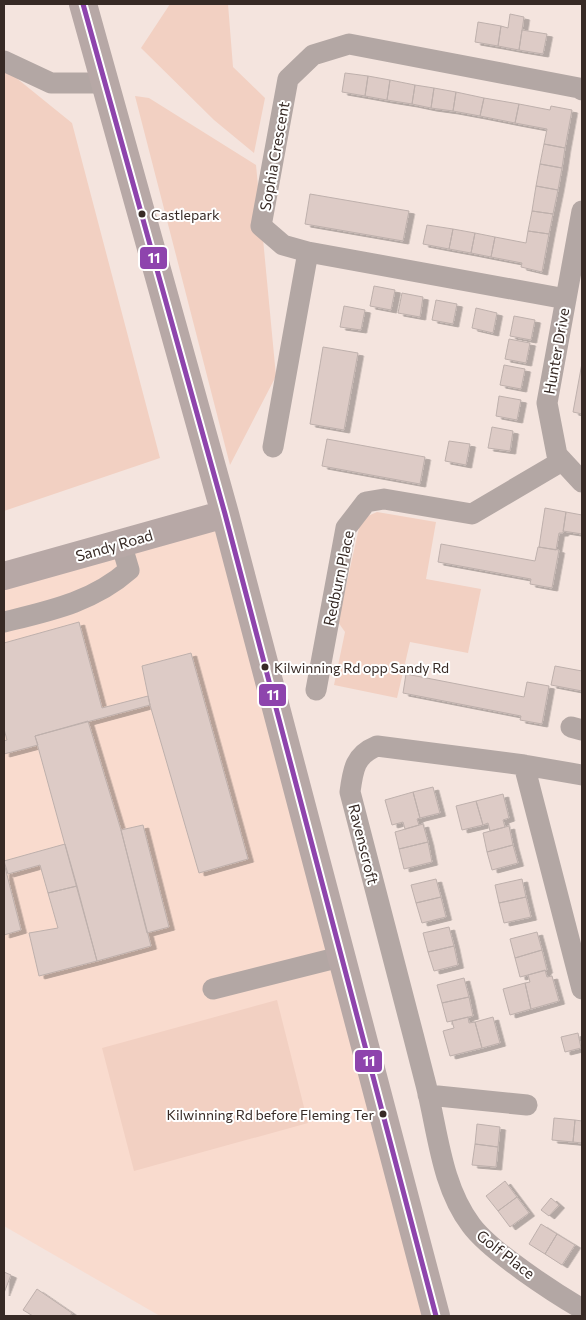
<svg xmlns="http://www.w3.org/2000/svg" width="586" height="1320" viewBox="0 0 586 1320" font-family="Commissioner,sans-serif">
  <defs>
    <filter id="shadow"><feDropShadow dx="5.5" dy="3" stdDeviation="0" flood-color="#0004"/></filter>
  </defs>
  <rect width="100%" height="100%" fill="#f4e4de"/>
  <!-- built -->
  <path fill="#f9dbce" d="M225 514 437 1316H160L4 1226V579Z"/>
  <!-- green -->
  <path fill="#f2d0c2" d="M170 4H228L233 67 265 98 254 153 214 120 141 48Z
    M4 68 72 123 160 458 4 511Z
    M135 96 149 98 256 165 276 376 230 465Z
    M377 512 436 522 426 579 481 589 468 653 410 642 397 698 334 685 345 632 338 622 361 519Z
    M277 1000 308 1123 134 1171 102 1048Z"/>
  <!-- building -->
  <path fill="#ddcbc6" stroke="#beb0ac" filter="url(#shadow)" d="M510 14 524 17 519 50 498 46 501 26 508 28Z
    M478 22 501 26 498 46 475 42Z
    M522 30 547 34 543 54 519 50Z
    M345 73 368 76 365 96 342 92Z
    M368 76 390 80 387 100 365 96Z
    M390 80 415 85 412 104 387 100Z
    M415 85 434 88 431 108 412 104Z
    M434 88 456 92 453 111 431 108Z
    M456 92 484 98 480 116 453 111Z
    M484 98 519 104 515 123 480 116Z
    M519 104 550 110 551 106 572 110 565 148 544 144 547 129 515 123Z
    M544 144 565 148 562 168 540 164Z
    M540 164 562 168 558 190 536 186Z
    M536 186 558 190 553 214 532 211Z
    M310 194 409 211 403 241 305 224Z
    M532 211 553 214 549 234 528 231Z
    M427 225 453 229 449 249 423 244Z
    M453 229 475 233 471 253 449 249Z
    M528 231 549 234 542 272 521 267 522 263 491 257 495 237 526 243Z
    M475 233 495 237 491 257 471 253Z
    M374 286 395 290 391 310 370 306Z
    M402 293 423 297 420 317 398 313Z
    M436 300 457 304 453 324 432 320Z
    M344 306 365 310 361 330 340 327Z
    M476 308 497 313 493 333 472 328Z
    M514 316 535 320 531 340 510 336Z
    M509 339 530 343 526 363 505 359Z
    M323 347 358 353 344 430 310 424Z
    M582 363V414L573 412Z
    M504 365 525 369 521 389 500 385Z
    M499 396 521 400 517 420 496 416Z
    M492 427 513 431 510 451 488 448Z
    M327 439 425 457 420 484 322 466Z
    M449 441 470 444 466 465 445 461Z
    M545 508 566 512 563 533H559L556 550 539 547Z
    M566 512 582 515V534L563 531Z
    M441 544 535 561 538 547 559 550 552 588 530 584 531 579 438 562Z
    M79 622 102 708 148 696 150 705 35 736 38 745 4 754V741L7 740 4 729V643Z
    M191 653 248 859 199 873 150 705 142 666Z
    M555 666 582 671V691L551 685Z
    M406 674 524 697 527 682 549 686 542 724 520 720 521 716 403 693Z
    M88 721 121 830 151 946 97 961 35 736Z
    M433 787 440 813 420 818 413 792Z
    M413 792 420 818 417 819 419 825 405 829 403 822 392 825 385 800Z
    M503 794 509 818 503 820 505 827 490 831 488 823 483 825 476 801Z
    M476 801 483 825 462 830 456 806Z
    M423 824 428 842 399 849 395 832Z
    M143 825 169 927 147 933 121 830Z
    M509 826 513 845 487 852 483 833Z
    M428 842 432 862 404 869 399 849Z
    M65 844 77 886 48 893 40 865 8 874 4 861Z
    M513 845 518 863 492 870 487 852Z
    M4 863 21 930 4 935Z
    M436 879 441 897 416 903 411 885Z
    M522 879 526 897 499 903 495 885Z
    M77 886 97 961 39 976 29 933 58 928 48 893Z
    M441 897 446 917 422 923 416 903Z
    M526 897 531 917 504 923 499 903Z
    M449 927 454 946 428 952 423 933Z
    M537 932 542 950 515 958 510 939Z
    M454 946 458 965 434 971 428 952Z
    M542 950 547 970 520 977 515 958Z
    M545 970 547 977 552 976 559 1001 531 1009 525 983 530 982 528 975Z
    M464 978 469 997 442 1003 437 985Z
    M525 983 531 1009 510 1015 503 989Z
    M469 997 473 1016 447 1022 442 1003Z
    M468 1017 469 1023 475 1022 482 1048 450 1056 443 1031 454 1028 452 1021Z
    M493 1017 500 1043 482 1048 475 1022Z
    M578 1033 581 1048 565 1052 561 1037Z
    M554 1118 575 1120 573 1142 552 1140Z
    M575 1120 582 1121V1143L573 1142Z
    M477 1124 500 1127 498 1147 475 1144Z
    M475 1144 498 1147 496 1167 472 1165Z
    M505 1181 517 1197 498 1211 486 1196Z
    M517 1197 529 1213 510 1227 498 1211Z
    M551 1198 559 1205 549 1216 541 1210Z
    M541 1224 557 1234 545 1254 529 1244Z
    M557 1234 575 1245 562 1265 545 1254Z
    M4 1272 11 1275 4 1293Z
    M37 1289 72 1313 70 1316H33L23 1310Z"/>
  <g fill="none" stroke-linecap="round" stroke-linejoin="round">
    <!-- minor -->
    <path stroke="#b3a7a4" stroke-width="21" d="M4 61 51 83H105
      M582 211 547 403 557 455 582 482
      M566 299 308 252 283 245 261 226 288 79 313 55 349 44 579 88 582 90
      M273 447 308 252
      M4 622C49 611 93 602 129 570L121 543
      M316 690 346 528 366 502 384 499 472 514 562 461
      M571 727 582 730
      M524 765 582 989
      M582 775 524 765 377 746C355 755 353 769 350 792 375 889 401 987 426 1085 438 1132 441 1185 471 1225 490 1251 553 1292 582 1309
      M213 989 340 957
      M428 1095 527 1105"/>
    <!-- major -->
    <path stroke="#b7a8a6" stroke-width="28" d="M83 4 225 514 436 1316
      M4 576 225 514"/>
    <defs>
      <path id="bus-1" d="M83 4 225 514 436 1316"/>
    </defs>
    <!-- bus-1 casing -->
    <use href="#bus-1" stroke="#fff" stroke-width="9"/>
    <!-- bus-1 -->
    <use href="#bus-1" stroke="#8e44ad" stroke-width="5"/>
  </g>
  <!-- markers -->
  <g fill="#372a25" stroke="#fff" stroke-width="2">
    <circle cx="142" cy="214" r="4.5"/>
    <circle cx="265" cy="667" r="4.5"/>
    <circle cx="383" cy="1114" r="4.5"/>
  </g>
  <g text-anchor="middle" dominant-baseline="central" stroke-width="4" stroke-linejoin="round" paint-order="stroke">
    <!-- bus labels -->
    <g font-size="14" fill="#372a25" stroke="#fff" text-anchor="start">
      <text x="151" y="214">Castlepark</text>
      <text x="274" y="667">Kilwinning Rd opp Sandy Rd</text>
      <text x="374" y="1114" text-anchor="end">Kilwinning Rd before Fleming Ter</text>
    </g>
    <!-- street labels -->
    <g font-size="15" fill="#372a25" stroke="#fff">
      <text transform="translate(274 156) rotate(-80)">Sophia Crescent</text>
      <text transform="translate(556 351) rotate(-80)">Hunter Drive</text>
      <text transform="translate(114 545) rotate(-16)">Sandy Road</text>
      <text transform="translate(338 578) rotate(-78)">Redburn Place</text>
      <text transform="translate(364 844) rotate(76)">Ravenscroft</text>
      <text transform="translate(506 1254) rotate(38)">Golf Place</text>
    </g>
  </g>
  <g stroke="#fff" stroke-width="2">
    <rect x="139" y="246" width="29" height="24" rx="5" fill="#8e44ad"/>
    <rect x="258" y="683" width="29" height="24" rx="5" fill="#8e44ad"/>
    <rect x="354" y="1049" width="29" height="24" rx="5" fill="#8e44ad"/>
  </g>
  <g font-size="14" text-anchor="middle" font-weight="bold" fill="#fff">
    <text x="154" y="263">11</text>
    <text x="273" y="700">11</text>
    <text x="369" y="1066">11</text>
  </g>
  <!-- border -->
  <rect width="586" height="1320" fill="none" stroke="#372a25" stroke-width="10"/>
</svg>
